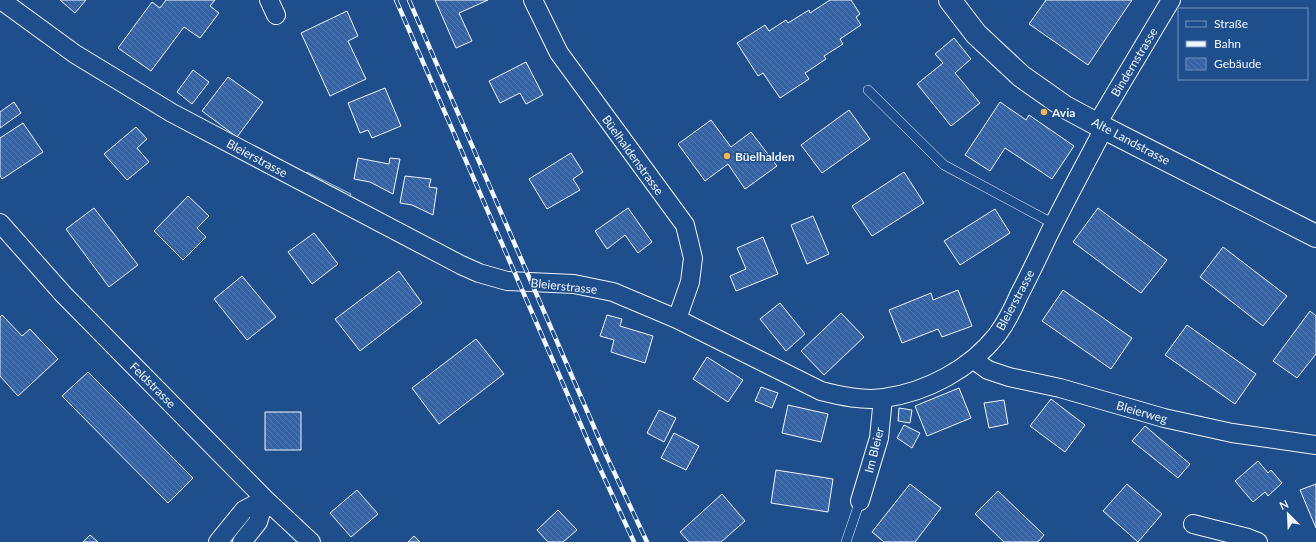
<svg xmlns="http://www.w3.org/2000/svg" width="1316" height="542" viewBox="0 0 1316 542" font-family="Lato,sans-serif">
  <defs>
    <pattern id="building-back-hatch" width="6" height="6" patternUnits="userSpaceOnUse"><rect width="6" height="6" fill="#3563a3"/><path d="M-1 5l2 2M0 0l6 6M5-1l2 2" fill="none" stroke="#537ab1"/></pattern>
  </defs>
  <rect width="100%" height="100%" fill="#1f4e8c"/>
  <!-- parking -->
  <path fill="#305b95" stroke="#a8bbd7" d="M307 172 351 194 348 199 304 178Z"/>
  <!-- building -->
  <path fill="url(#building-back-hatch)" stroke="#f2f6ff" d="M60 0H86L75 13Z
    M166 0H215L210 6 219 13 200 38 184 27 151 71 118 48 152 2 160 8Z
    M435 0H488L459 13 472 41 456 48Z
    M830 0H851L860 14 856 17 861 25 840 39 843 44 824 56 826 59 805 73 809 79 780 98 763 73 758 76 737 43 765 25 769 31 786 20 788 23 809 10 810 13Z
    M1046 0H1132L1088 65 1029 24Z
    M347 11 358 36 348 41 366 79 330 96 301 33Z
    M954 38 971 59 955 73 980 103 951 126 917 84 943 63 935 54Z
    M526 62 543 95 526 104 520 93 500 103 489 81Z
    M193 70 209 82 192 104 177 92Z
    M228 77 263 102 237 137 202 111Z
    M385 88 401 126 372 138 368 130 360 133 348 103Z
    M14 102 21 113 0 128V112Z
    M1000 102 1026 120 1029 115 1074 146 1052 179 1005 148 990 171 965 155Z
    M849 110 870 139 822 173 801 145Z
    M711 120 731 147 751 132 777 166 745 189 728 164 705 181 678 144Z
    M23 123 43 152 2 179 0 176V138Z
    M136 127 147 139 137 148 149 162 127 180 104 154Z
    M571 153 583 172 573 179 580 190 547 209 529 179Z
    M358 158 389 164 390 158 400 159 393 194 370 182 354 179Z
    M904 172 924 203 872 236 852 206Z
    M405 176 431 179 429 187 437 188 433 215 412 205 400 203Z
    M188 196 209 216 197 228 206 237 183 260 154 231Z
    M94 208 138 265 109 287 66 229Z
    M628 208 652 242 638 253 625 235 607 249 595 231Z
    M1098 208 1167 260 1141 293 1073 242Z
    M995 209 1010 233 960 265 944 241Z
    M813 216 829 254 807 264 791 225Z
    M314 233 338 264 312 284 288 252Z
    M763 237 778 274 736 291 730 276 746 269 737 248Z
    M1223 247 1287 296 1263 326 1200 277Z
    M399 271 422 303 360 351 335 319Z
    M242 276 276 317 247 340 214 299Z
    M958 290 972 326 942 337 938 329 902 343 889 310 931 293 933 300Z
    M1063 290 1132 338 1111 369 1042 321Z
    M780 303 805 334 786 351 760 319Z
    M1310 311 1316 316V354L1297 378 1273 361Z
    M841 313 864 337 824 375 801 351Z
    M2 315 22 336 30 329 58 359 18 396 0 376V317Z
    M607 315 622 319 620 326 653 336 645 363 611 352 614 340 600 336Z
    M1187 325 1256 374 1235 404 1165 355Z
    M476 339 504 374 439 424 412 388Z
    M707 357 743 380 728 402 693 379Z
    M88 372 193 478 168 503 62 396Z
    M761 387 778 393 772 408 755 401Z
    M959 388 971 418 927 436 915 406Z
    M1051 399 1085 425 1065 452 1030 426Z
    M1004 400 1008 424 989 428 984 403Z
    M788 405 828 414 821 442 782 433Z
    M899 408 912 410 910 423 898 421Z
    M659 410 676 418 664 442 647 433Z
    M265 412H301V450H265Z
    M904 425 920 433 912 448 897 438Z
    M1145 426 1190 464 1178 478 1132 441Z
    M674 433 699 446 686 470 661 458Z
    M1258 461 1268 473 1271 470 1282 483 1268 496 1265 492 1253 502 1235 481Z
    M776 470 833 479 828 512 771 503Z
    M910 484 941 508 915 542H884L872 532Z
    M1127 484 1162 514 1138 542 1103 511Z
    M1316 484V528L1300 490Z
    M357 490 378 514 351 537 330 513Z
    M998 491 1044 535 1038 542H1004L975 514Z
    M722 494 745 521 721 542H689L680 532Z
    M558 510 577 530 563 542H548L537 530Z
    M90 535 98 542H83Z
    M414 536 420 542H408Z"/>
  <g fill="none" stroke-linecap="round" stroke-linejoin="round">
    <defs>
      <path id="service" d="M868 90 944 165 1054 224
        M846 542 860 501"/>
      <path id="minor" d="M1 0 75 54 172 113 461 265 479 273 507 281 574 284 613 292 677 319 821 391C841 396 863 401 884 398 927 392 970 369 997 335 1006 323 1013 309 1019 295 1029 276 1038 257 1047 238 1065 201 1085 165 1104 128
        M269 0 276 15
        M533 0 559 53 685 225 693 258 690 282 677 319
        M1097 124 1171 0
        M0 223 64 295 265 499 311 542
        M974 360 988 370 1009 377 1060 388 1164 418 1232 433 1316 445
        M860 501 879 438 883 398
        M1193 524 1248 538 1258 542
        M218 542 244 510 265 499
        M242 542 258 522 265 499"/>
      <path id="secondary" d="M950 0 976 34 1021 76 1065 107 1104 128 1316 236"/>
    </defs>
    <!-- service casing -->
    <use href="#service" stroke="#f2f6ff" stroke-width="10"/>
    <!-- minor casing -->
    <use href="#minor" stroke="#f2f6ff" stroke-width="20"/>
    <!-- secondary casing -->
    <use href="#secondary" stroke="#f2f6ff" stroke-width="24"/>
    <!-- service -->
    <use href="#service" stroke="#1f4e8c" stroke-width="9"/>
    <!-- minor -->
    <use href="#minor" stroke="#1f4e8c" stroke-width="18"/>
    <!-- secondary -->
    <use href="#secondary" stroke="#1f4e8c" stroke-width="22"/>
    <defs>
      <path id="rail" d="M396 0 597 462 634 542
        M409 0 607 457 647 542"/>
    </defs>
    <!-- rail casing -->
    <use href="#rail" stroke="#f2f6ff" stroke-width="4.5"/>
    <!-- rail -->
    <use href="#rail" stroke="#1f4e8c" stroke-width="3" stroke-dasharray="9" stroke-linecap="butt"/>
  </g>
  <!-- markers -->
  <g fill="#ffb74d" stroke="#1f4e8c" stroke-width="1.5">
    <circle cx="1044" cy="112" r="4"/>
    <circle cx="727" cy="156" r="4"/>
  </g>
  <g text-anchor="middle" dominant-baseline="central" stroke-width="3" stroke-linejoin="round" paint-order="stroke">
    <!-- street labels -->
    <g font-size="12" fill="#f2f6ff" stroke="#1f4e8c">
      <text transform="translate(1134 62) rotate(-59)">Bindernstrasse</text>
      <text transform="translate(1131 141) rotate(28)">Alte Landstrasse</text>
      <text transform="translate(633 155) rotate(54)">Büelhaldenstrasse</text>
      <text transform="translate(257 158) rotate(28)">Bleierstrasse</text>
      <text transform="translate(564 286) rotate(6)">Bleierstrasse</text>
      <text transform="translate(1015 300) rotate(-62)">Bleierstrasse</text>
      <text transform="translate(153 385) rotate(45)">Feldstrasse</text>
      <text transform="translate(1142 412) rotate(16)">Bleierweg</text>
      <text transform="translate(874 450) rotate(-76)">Im Bleier</text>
    </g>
    <!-- poi labels -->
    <g font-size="12" font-weight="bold" fill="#f2f6ff" stroke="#1f4e8c" text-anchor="start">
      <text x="1052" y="112">Avia</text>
      <text x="735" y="156">Büelhalden</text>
    </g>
  </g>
  <!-- legend -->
  <rect x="1178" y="8" width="130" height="72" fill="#1f4e8c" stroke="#7391ba"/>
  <rect x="1186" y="21" width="20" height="6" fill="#1f4e8c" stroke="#7391ba"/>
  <text x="1214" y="28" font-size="12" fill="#f2f6ff">Straße</text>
  <rect x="1186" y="41" width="20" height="6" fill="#f2f6ff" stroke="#7391ba"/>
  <text x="1214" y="48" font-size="12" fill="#f2f6ff">Bahn</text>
  <rect x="1186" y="58" width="20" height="12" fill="url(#building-back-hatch)" stroke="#7391ba"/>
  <text x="1214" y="68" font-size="12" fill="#f2f6ff">Gebäude</text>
  <!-- north arrow -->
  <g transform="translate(1288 514) rotate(336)" stroke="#1f4e8c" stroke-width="3" paint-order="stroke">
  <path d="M0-3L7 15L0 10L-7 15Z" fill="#f2f6ff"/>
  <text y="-6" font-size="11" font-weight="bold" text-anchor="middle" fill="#f2f6ff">N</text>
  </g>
</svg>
